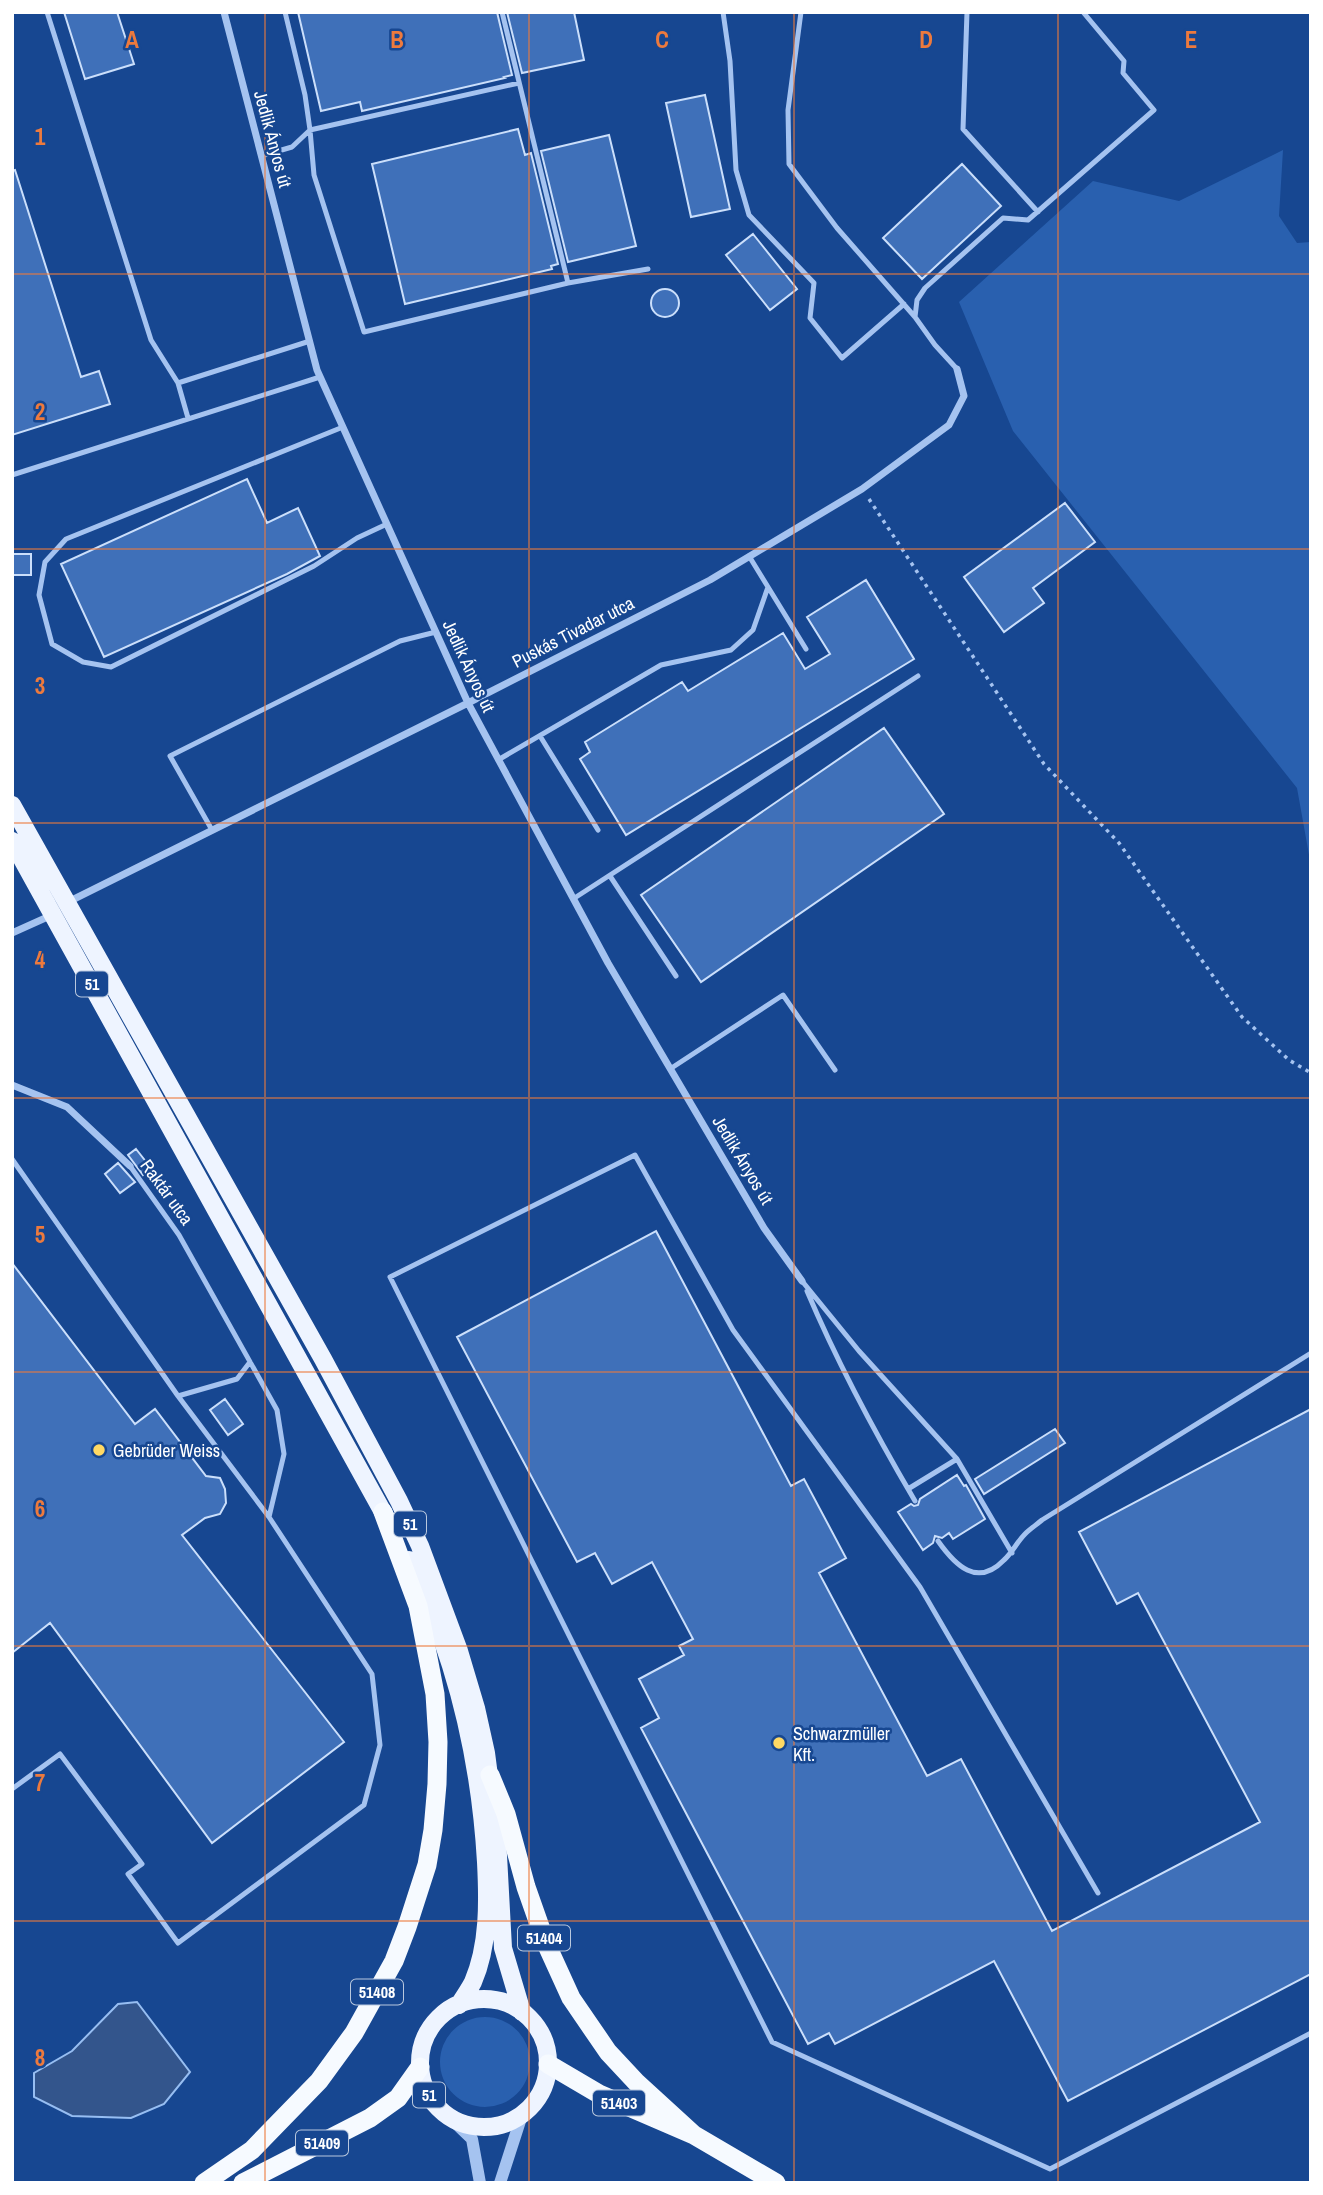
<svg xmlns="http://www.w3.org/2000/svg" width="1323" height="2195" viewBox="0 0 1323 2195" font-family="'Archivo Narrow',sans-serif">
  <rect width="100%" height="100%" fill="#174791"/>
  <!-- green -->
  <path fill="#2960af" d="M1283 150 1279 216 1297 243 1311 242V866L1297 788 1013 431 959 302 1093 181 1179 201Z
    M440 2062a45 45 0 1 1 90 0a45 45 0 1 1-90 0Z"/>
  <!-- water -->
  <path fill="#33558c" stroke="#97bef2" stroke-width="2" d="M137 2002 190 2072 164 2104 131 2118 72 2116 34 2097V2073L72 2051 118 2004Z"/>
  <!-- building -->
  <path fill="#3f70b9" stroke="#cbdffb" stroke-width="2" d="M64 12H117L134 64 85 79Z
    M298 12H497L512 75 504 77 505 78 362 111 360 102 321 111Z
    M507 12H574L584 60 522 73Z
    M705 95 730 209 691 217 666 103Z
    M518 129 525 155 531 153 558 264 551 266 552 269 405 304 372 164Z
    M609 135 636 246 568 262 541 151Z
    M962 164 1001 206 922 279 883 238Z
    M15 170 81 377 99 371 110 404 12 435V171Z
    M753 234 797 289 770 310 726 255Z
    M651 303a14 14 0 1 1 28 0a14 14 0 1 1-28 0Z
    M247 479 267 523 298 508 320 556 287 574 104 657 61 564Z
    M1065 503 1095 542 1033 588 1044 603 1004 632 964 577Z
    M12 554H31V575H12Z
    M866 580 914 659 626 835 580 759 590 752 585 742 682 682 688 691 783 633 805 669 830 654 807 617Z
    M884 728 944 814 701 982 641 895Z
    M136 1149 151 1168 143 1175 128 1155Z
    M118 1163 135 1182 120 1193 105 1174Z
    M656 1231 791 1486 804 1479 846 1558 819 1573 927 1776 961 1759 1052 1931 1260 1822 1138 1593 1117 1604 1079 1532 1311 1409V1974L1068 2101 994 1961 835 2044 829 2033 808 2044 641 1728 659 1718 639 1679 684 1655 679 1646 693 1639 652 1562 612 1584 595 1553 577 1562 457 1337Z
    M12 1263 135 1424 155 1409 206 1476 220 1478 225 1489 226 1503 220 1514 205 1518 182 1535 344 1742 212 1843 50 1623 12 1653Z
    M225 1399 243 1424 228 1435 210 1410Z
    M1055 1429 1065 1443 984 1494 975 1479Z
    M957 1475 964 1486 966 1485 985 1519 953 1539 949 1533 942 1538 935 1536 933 1543 923 1550 898 1512 911 1504 914 1506 918 1505 920 1499Z"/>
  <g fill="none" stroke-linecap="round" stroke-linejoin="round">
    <!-- path -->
    <path stroke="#a5c3f0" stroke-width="3.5" stroke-dasharray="3.5 5" stroke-linecap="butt" d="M869 499 1044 764 1119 843 1242 1017 1289 1060 1311 1073"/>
    <!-- service -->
    <path stroke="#a5c3f0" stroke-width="5" d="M47 12 151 340 178 383 188 418
      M502 12C524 102 546 193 568 283L364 332 314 175 310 130 519 83
      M723 12 730 61 736 170 749 215 814 283 810 318 842 358 904 304
      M801 12 788 110 789 164 837 228 915 317 935 345 957 369
      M967 12 963 129 1038 212
      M261 156 292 147 310 130 305 95 285 12
      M568 283 648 269
      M915 317 917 300 925 288 1003 218 1028 220 1154 110 1123 73 1124 61 1083 12
      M178 383 310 341
      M343 427 66 539 45 562 39 595 52 644 83 662 111 667 314 566 357 538 387 524
      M12 475 320 377
      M768 587 806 649
      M540 736 598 830
      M498 760 661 665 731 650 753 630 768 587 749 556
      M212 830 170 756 400 641 436 632
      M610 876 676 976
      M573 899 918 676
      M670 1069 783 995 835 1070
      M12 1159 178 1396 237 1379 250 1362
      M802 1281 859 1351 957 1459 1012 1553
      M807 1291C838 1364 875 1433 915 1501
      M178 1396 269 1517
      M908 1489 957 1459
      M938 1541C955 1565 977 1588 1004 1560 1012 1553 1017 1542 1025 1534 1030 1529 1036 1525 1042 1520L1311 1353
      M12 1789 60 1754 142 1864 128 1874 178 1943 364 1805 380 1745 372 1674 269 1517 284 1454 277 1410 179 1235 130 1166
      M1098 1893 920 1587 733 1330 635 1155 390 1277 772 2042 1050 2169 1311 2033"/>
    <!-- minor -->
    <path stroke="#a5c3f0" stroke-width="7" d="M224 12 317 370 468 703 608 963 764 1228 802 1281
      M68 902 468 703 710 580 862 489 949 425 964 396 957 369
      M12 933 52 915
      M12 1085 67 1107 130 1166"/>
    <!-- tertiary -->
    <path stroke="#a5c3f0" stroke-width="12" d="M448 2116 472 2139 480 2183
      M500 2183 522 2115"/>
    <!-- primary -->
    <path stroke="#eef4ff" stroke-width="18" d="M12 805 323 1359 399 1501 420 1546 459 1651 476 1708 486 1753 497 1837 503 1948 522 2012
      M12 841 389 1523
      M409 1560C455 1654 480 1758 486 1862 488 1901 489 1945 473 1982 469 1990 463 1998 459 2005
      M420 2063a64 64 0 1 1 128 0a64 64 0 1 1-128 0Z"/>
    <!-- trunk -->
    <path stroke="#f6faff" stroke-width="19" d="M490 1775 506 1814 526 1887 545 1941 571 1998 608 2052 636 2082 694 2135
      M548 2064 599 2094 694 2135 776 2183
      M204 2183 252 2150 319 2081 354 2033 394 1961 407 1927 427 1865 433 1830 437 1784 438 1742 435 1694 418 1606 383 1512
      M243 2183 370 2118 398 2098 420 2067"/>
  </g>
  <!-- grid -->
  <path fill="none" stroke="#ed7a3d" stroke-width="2" stroke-opacity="0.55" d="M265 12V2183M529 12V2183M794 12V2183M1058 12V2183M12 274H1311M12 549H1311M12 823H1311M12 1098H1311M12 1372H1311M12 1646H1311M12 1921H1311"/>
  <!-- markers -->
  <g fill="#ffd964" stroke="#174791" stroke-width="2.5">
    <circle cx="99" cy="1450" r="7"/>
    <circle cx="779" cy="1743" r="7"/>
  </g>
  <g text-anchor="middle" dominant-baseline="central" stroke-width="5" stroke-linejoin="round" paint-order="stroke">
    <!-- shield labels -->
    <g fill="#174791" stroke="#b9c8de" stroke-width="2">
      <rect x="76" y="971.5" width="32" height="25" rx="5"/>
      <rect x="394" y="1511.5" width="32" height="25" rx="5"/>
      <rect x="518" y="1925.5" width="52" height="25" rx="5"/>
      <rect x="351" y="1979.5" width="52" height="25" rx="5"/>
      <rect x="413" y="2082.5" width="32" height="25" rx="5"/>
      <rect x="593" y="2090.5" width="52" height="25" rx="5"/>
      <rect x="296" y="2130.5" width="52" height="25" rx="5"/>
    </g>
    <g font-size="16" font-weight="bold" fill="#fff">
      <text x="92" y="984">51</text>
      <text x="410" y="1524">51</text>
      <text x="544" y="1938">51404</text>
      <text x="377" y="1992">51408</text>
      <text x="429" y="2095">51</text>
      <text x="619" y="2103">51403</text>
      <text x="322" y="2143">51409</text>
    </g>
    <!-- street labels -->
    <g font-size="18" fill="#fff" stroke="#174791">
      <text transform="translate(273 139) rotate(75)">Jedlik Ányos út</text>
      <text transform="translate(573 632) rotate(-27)">Puskás Tivadar utca</text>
      <text transform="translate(469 666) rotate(65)">Jedlik Ányos út</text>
      <text transform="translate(743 1160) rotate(59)">Jedlik Ányos út</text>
      <text transform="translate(167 1192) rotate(54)">Raktár utca</text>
    </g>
    <!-- poi labels -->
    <g font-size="18" fill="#fff" stroke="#174791" text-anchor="start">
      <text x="113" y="1450">Gebrüder Weiss</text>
      <text x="793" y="1733">Schwarzmüller<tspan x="793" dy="21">Kft.</tspan></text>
    </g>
  </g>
  <g font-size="23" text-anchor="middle" font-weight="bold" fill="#ed7a3d" stroke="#174791" stroke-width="5" stroke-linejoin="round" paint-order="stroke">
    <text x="132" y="48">A</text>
    <text x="397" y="48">B</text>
    <text x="662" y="48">C</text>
    <text x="926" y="48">D</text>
    <text x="1191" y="48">E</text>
    <text x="40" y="145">1</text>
    <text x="40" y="420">2</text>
    <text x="40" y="694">3</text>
    <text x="40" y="968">4</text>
    <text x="40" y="1243">5</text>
    <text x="40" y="1517">6</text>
    <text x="40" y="1791">7</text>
    <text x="40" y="2066">8</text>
  </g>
  <!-- border -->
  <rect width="1323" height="2195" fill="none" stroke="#ffffff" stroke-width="28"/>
</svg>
